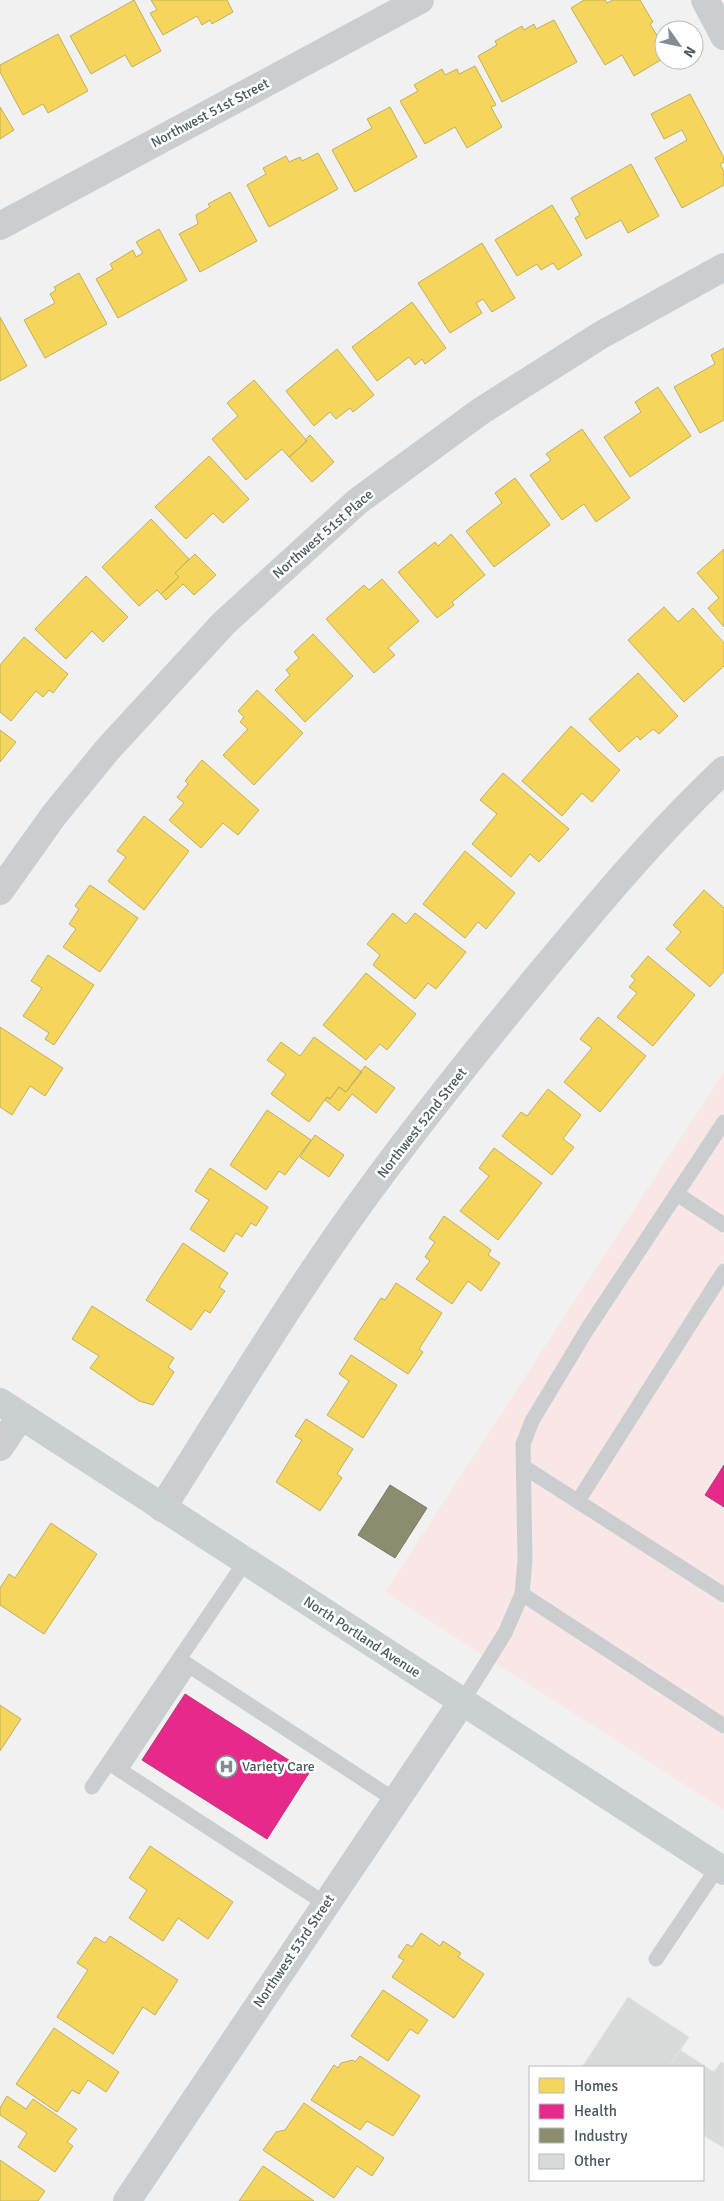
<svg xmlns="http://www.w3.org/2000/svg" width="724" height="2201" viewBox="0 0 724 2201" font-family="Signika,sans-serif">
  <rect width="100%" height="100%" fill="#f2f1f1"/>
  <!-- medical -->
  <path fill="#f9e7e8" d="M724 1071V1810L385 1592Z"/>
  <!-- homes -->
  <path fill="#f6d55c" stroke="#c1b05d" d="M134 0 161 51 132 67 125 55 91 74 70 36Z
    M151 0H227L233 12 212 24 210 20 202 25 197 16 163 35 150 13 157 10Z
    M584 0H605L607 3 613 0H640L653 22 650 24 664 47V58L634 76 622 55 605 65 571 8Z
    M554 20 577 62 502 102 478 56 497 45 495 41 522 26 524 30 534 24 536 29Z
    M58 34 88 91 48 113 43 104 23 115 0 72V65Z
    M475 66 496 105 491 107 502 127 467 148 455 127 425 144 400 101 418 91 414 85 442 69 445 75 457 69 459 74Z
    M690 94 724 158V162L720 164 724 172V185L682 208 655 158 687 140 682 130 664 139 651 114Z
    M0 107 14 130 0 139Z
    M390 107 417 157 355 192 332 150 372 128 367 119Z
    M318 153 338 189 269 227 247 185 266 174 263 168 286 156 289 162 300 157 302 161Z
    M631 164 659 216 628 233 621 220 586 239 575 218 580 215 571 198Z
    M230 192 257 241 200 272 179 234 198 224 196 215 210 207 208 204Z
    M552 205 582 255 558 270 553 263 541 270 537 264 517 276 495 240Z
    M159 229 187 280 118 318 96 279 113 269 110 264 133 250 136 257 143 253 136 242Z
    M482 243 515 298 492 312 483 299 476 303 482 313 450 333 418 283Z
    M79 273 107 324 45 358 24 320 55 303 50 294 56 290 54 287Z
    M412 302 446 348 425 364 422 359 415 365 409 357 377 381 352 347Z
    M0 317 27 366 0 381Z
    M724 348V420L700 433 674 387 715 364 711 355Z
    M337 349 374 395 353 412 350 408 336 419 330 412 314 426 286 391Z
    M254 380 307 441 289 457 282 449 246 480 212 439 238 416 227 403Z
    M658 387 691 436 630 477 604 437 641 412 635 402Z
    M582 429 630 498 596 522 584 504 562 520 530 475 551 460 546 454Z
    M310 435 334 462 312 482 289 457 307 441 305 440Z
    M209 456 249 499 223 523 213 513 186 539 155 507Z
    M515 478 550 525 494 567 466 531 502 503 495 493Z
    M151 519 189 559 175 573 179 577 161 594 157 590 139 606 102 567Z
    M451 534 485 575 452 602 454 605 437 618 398 572 435 542 438 546Z
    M724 549V627L708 608 719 598 697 573Z
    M195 554 216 575 194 595 183 584 166 600 161 594 179 577 175 573Z
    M86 576 128 617 103 642 92 631 66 659 35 629Z
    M382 579 419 621 388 648 395 655 374 673 326 619 364 585 369 590Z
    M664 607 678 622 693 608 724 643V666L684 702 628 640Z
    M313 634 353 676 305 722 275 690 290 675 286 670 299 658 294 652Z
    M24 637 68 674 53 693 49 690 43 697 36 691 11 721 0 712V665Z
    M638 673 678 716 659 734 653 729 640 740 637 736 619 752 589 719Z
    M257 690 303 733 254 785 223 755 248 729 240 722 244 717 238 711Z
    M571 726 620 770 592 802 582 793 562 816 522 781Z
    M0 730 16 742 0 762Z
    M202 760 259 810 238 835 223 823 201 848 169 820 184 803 177 797 188 784 185 781Z
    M503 773 569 829 539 862 530 854 511 877 472 844 497 814 480 800Z
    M144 816 189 851 144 910 108 881 126 857 117 851Z
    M465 851 515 893 486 929 478 922 465 938 423 904Z
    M90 885 138 918 100 972 63 947 76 929 69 924 79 909 75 906Z
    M704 890 724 908V971L710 987 666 949 681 932 673 925Z
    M393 913 406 924 415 913 466 952 436 989 428 983 415 999 373 965 380 955 367 944Z
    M48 955 94 985 54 1045 45 1039 49 1033 23 1016 42 988 31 981Z
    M648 956 695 995 653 1046 617 1017 637 993 629 987 635 980 631 976Z
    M366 973 416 1014 387 1050 380 1044 366 1060 323 1025Z
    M598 1017 646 1056 600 1112 564 1082 592 1048 580 1039Z
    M0 1027 63 1068 45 1096 30 1086 12 1115 0 1107Z
    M314 1037 362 1072 346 1092 339 1087 330 1099 327 1097 309 1122 271 1094 286 1074 267 1060 281 1042 300 1056Z
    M365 1066 395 1088 376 1113 352 1094 339 1111 325 1100 327 1097 330 1099 339 1087 346 1092Z
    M548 1089 581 1115 563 1139 574 1147 552 1175 502 1136 521 1112 527 1116Z
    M267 1110 311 1140 285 1175 279 1171 266 1190 230 1165Z
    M315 1135 344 1155 329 1177 300 1157Z
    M494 1148 542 1183 498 1240 460 1211 489 1176 479 1168Z
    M210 1168 268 1207 256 1226 251 1223 242 1237 236 1233 224 1252 190 1229 209 1200 195 1191Z
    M444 1216 491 1250 488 1255 500 1263 481 1291 468 1281 452 1304 416 1279 430 1261 425 1257 435 1242 429 1238Z
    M183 1243 228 1273 219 1287 225 1291 210 1313 205 1310 191 1330 146 1300Z
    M396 1283 442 1313 419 1349 423 1352 408 1374 354 1339 381 1298 385 1300Z
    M92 1306 174 1358 168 1367 174 1372 153 1405 139 1401 90 1368 99 1356 72 1339Z
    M351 1355 397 1385 363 1438 327 1415 349 1381 339 1374Z
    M306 1419 353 1449 337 1474 342 1478 320 1511 276 1482 302 1440 295 1436Z
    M51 1523 97 1554 44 1634 0 1605V1588L9 1574 15 1578Z
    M0 1705 21 1719 0 1751Z
    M150 1846 233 1902 208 1939 178 1918 163 1941 129 1918 147 1890 129 1878Z
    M421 1933 440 1946 443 1941 461 1953 458 1957 484 1974 454 2018 392 1977 404 1960 398 1957 407 1944 412 1947Z
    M110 1936 178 1980 155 2015 143 2007 113 2054 57 2017 88 1970 77 1963 95 1937 105 1943Z
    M383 1990 428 2020 418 2034 410 2029 388 2061 351 2036Z
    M54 2028 119 2072 106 2092 88 2080 79 2094 72 2090 57 2112 16 2084Z
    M360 2056 420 2096 393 2136 367 2121 360 2130 311 2100 334 2065 338 2068 341 2063 353 2060 355 2062Z
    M7 2096 26 2109 33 2099 77 2129 67 2142 73 2146 55 2172 18 2147 27 2133 0 2115V2108Z
    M304 2103 384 2158 372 2176 357 2166 334 2198 263 2150 276 2132 285 2130Z
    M0 2160 45 2191 38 2201H0Z
    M263 2166 314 2201H239Z"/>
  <!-- health -->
  <path fill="#e7298a" stroke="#b7377d" d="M724 1465V1507L705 1495Z
    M185 1694 309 1773 267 1839 142 1760Z"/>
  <!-- industry -->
  <path fill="#8c8c6e" stroke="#777c6a" d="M390 1485 427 1508 395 1558 358 1535Z"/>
  <!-- building -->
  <path fill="#d9dada" stroke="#e3e3e4" d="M628 1997 689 2037 669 2067H582Z
    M680 2050 714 2072 721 2062 724 2064V2148L703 2135V2067H669Z"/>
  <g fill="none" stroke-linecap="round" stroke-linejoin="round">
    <!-- service -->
    <path stroke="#caced0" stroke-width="15" d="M677 1194 724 1225
      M524 1467 724 1595
      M578 1501 724 1271
      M522 1594 724 1726
      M179 1659 395 1800
      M462 1702 505 1633 522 1594 525 1560 523 1444 532 1421 588 1328 724 1122
      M109 1763 326 1904
      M120 1770 189 1666
      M92 1787 245 1562
      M656 1959 718 1867"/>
    <!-- minor -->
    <path stroke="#caced0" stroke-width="28" d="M705 0 724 36
      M0 226 420 0
      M0 891 54 815 108 749 224 623 358 501 481 411 601 335 724 267
      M0 1447 21 1416
      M162 1508C231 1400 296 1290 372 1187 425 1115 482 1044 539 975 598 904 657 833 724 770
      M127 2201 462 1702"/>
    <!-- secondary -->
    <path stroke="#cacfd2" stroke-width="28" d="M0 1402 724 1871"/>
  </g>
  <!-- icons -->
  <defs>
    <symbol id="hospital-ring" viewBox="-11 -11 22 22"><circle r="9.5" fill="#fff" stroke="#828e93" stroke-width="1.5"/><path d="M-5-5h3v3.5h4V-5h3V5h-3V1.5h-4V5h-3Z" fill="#828e93"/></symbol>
  </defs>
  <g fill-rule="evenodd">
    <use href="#hospital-ring" x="214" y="1754" width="25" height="25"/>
  </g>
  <g text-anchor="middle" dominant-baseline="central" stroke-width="5" stroke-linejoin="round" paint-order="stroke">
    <!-- street labels -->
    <g font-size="14" fill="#465860" stroke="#fff">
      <text transform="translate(210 113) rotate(-28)">Northwest 51st Street</text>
      <text transform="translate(323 534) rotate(-41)">Northwest 51st Place</text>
      <text transform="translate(422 1123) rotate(-52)">Northwest 52nd Street</text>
      <text transform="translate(362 1637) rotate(33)">North Portland Avenue</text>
      <text transform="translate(294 1951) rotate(-56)">Northwest 53rd Street</text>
    </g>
    <!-- poi labels -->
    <g font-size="14" fill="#465860" stroke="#fff" text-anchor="start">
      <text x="242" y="1766">Variety Care</text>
    </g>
  </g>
  <!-- legend -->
  <rect x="529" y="2066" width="175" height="115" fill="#ffffff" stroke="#b5bcbf"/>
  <rect x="539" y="2078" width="25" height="15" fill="#f6d55c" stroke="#b5bcbf"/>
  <text x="574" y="2091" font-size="15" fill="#465860">Homes</text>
  <rect x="539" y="2104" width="25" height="15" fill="#e7298a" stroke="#b5bcbf"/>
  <text x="574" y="2116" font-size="15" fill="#465860">Health</text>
  <rect x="539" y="2128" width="25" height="15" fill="#8c8c6e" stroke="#b5bcbf"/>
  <text x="574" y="2141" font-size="15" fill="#465860">Industry</text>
  <rect x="539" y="2154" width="25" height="15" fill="#d9dada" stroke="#b5bcbf"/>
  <text x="574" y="2166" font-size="15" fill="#465860">Other</text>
  <!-- north arrow -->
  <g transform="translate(679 45) rotate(123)"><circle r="24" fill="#ffffff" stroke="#b5bcbf"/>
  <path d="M0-4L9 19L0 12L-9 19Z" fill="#828e93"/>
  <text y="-8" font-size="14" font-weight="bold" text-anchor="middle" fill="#465860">N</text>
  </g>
</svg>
